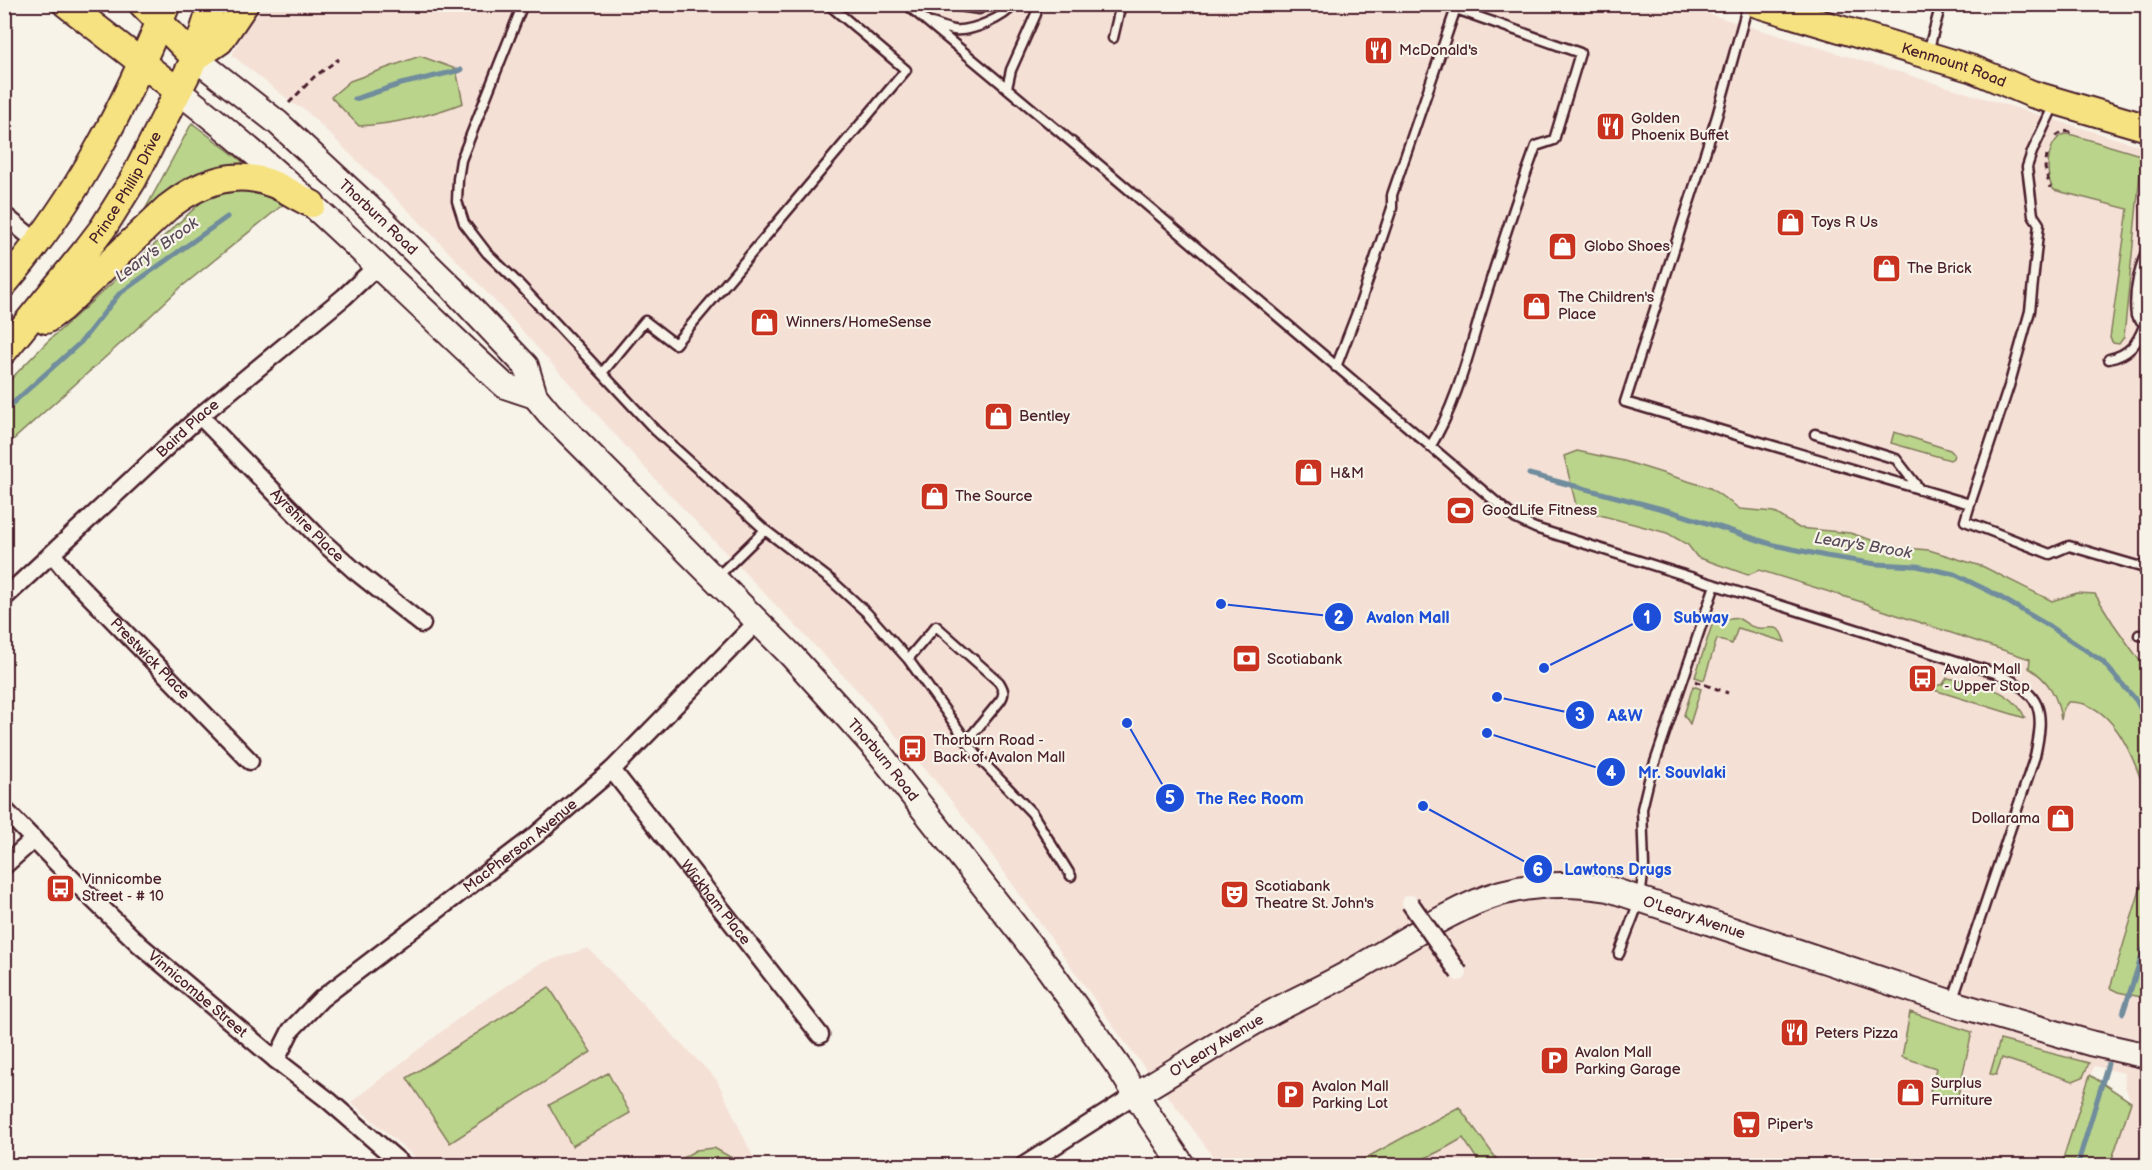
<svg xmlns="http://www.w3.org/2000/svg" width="2152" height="1170" viewBox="0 0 2152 1170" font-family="'Balsamiq Sans',sans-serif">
  <rect width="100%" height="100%" fill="#f7f3e8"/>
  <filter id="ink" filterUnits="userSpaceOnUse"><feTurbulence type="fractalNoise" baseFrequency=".0167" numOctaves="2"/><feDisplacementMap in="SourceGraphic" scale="12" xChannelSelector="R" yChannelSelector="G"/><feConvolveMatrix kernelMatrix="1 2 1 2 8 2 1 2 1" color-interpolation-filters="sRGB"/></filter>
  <g filter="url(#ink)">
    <!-- built -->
    <path fill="#f5e0d6" d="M259 4 1679 5 2147 148V1165H2110L2131 1102 2125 1086 2124 1073 2094 1066 2061 1165H1219L1182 1114 1126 1044 984 844 943 790 857 690 653 477 509 316 425 227 304 109 295 105 233 56V53Z
      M588 948 717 1080 757 1165H424L351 1102 468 1011 539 964Z"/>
    <!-- green -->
    <path fill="#bad48b" stroke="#827a5b" stroke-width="1.5" d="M420 56 456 69 463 103C429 116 395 124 359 126L331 97 350 81Z
      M192 123 242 161 243 164 242 166 141 217Z
      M2065 134 2073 135 2147 157V173H2140L2124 337 2119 344 2113 343 2110 338 2128 209 2054 190C2044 177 2046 140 2065 134Z
      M244 190 268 194 285 203 180 288 129 336 5 447V385L47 342 205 199 223 191Z
      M1894 432 1950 450 1954 454 1953 458 1950 460 1891 443Z
      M1577 451 1624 461 1710 488 1740 509 1774 512 1799 528 1850 533 1893 547 1929 550 1984 567 2052 601 2077 593 2095 594 2113 623 2147 671V796C2134 761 2115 700 2068 702L2063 709 2061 720C2058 697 2049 680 2029 668L2030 659 1870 606 1868 604 1759 570 1748 575 1697 557 1688 545 1667 533 1577 509 1564 456Z
      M1718 614 1722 622C1742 610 1741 626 1758 628 1764 629 1772 626 1778 629 1782 632 1783 638 1785 642L1738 628 1732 644 1717 639 1704 680 1695 677 1712 625Z
      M1947 678C1975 683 2013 688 2025 718L1934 690 1935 686 1943 684Z
      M1693 686 1701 689 1690 724 1684 715Z
      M2147 867 2148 994 2145 998 2118 992 2110 988Z
      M549 987 591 1052 450 1143 407 1078Z
      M1910 1012 1972 1032 1957 1100 1930 1092 1936 1068 1902 1057Z
      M2000 1040 2089 1063 2083 1077 2073 1081 2002 1058 1996 1075 1990 1074Z
      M608 1073 630 1113 572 1146 549 1105Z
      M2090 1075 2131 1102 2110 1165H2061Z
      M1459 1107 1501 1165H1481L1463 1138C1439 1152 1411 1170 1382 1162L1375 1165H1353Z
      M714 1148 734 1159 737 1165 676 1166 674 1163 696 1150Z"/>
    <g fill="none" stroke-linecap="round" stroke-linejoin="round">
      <!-- stream -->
      <path stroke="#6f8c9d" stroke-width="5" d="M355 99 401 84 461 70
        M4 411 81 342 119 294 227 217
        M1529 474 1670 511 1774 545 1826 556 1876 564 1917 566 1954 574 1993 593 2049 626 2102 661 2136 700 2148 724
        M2123 1013 2148 937
        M2077 1166 2108 1064"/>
      <defs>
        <path id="lane" d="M523 4 461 160 458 179 457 201 464 223 487 253 519 284 655 430 765 530 716 578
          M906 4 1115 178 1516 519 1535 528 1998 674C2042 694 2045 710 2035 756L1952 1002
          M945 4 979 9 986 4
          M1748 4 1717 116 1625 402 1970 504 1965 521 2050 554 2069 546 2148 569
          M931 23C939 25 947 29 954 30 971 32 1004 18 1014 4
          M1113 38 1121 4
          M1928 52 1941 4
          M1007 88 1011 70 1036 14 1037 4
          M2148 247C2139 269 2133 293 2136 316L2148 327
          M2148 283 2144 304 2148 313
          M2109 359C2129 355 2137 344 2144 326
          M1336 367 1358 310 1392 208V195L1457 5
          M602 373 645 321 675 344 906 70 828 4
          M1815 434 1896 459 1920 490
          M1430 447C1457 404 1469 351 1484 302 1500 250 1517 198 1536 146L1554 140 1580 53 1456 9
          M1970 504 2009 386 2030 311 2039 224 2033 215 2027 167 2032 152 2054 105
          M765 530 832 581 866 612 908 659 979 758 1032 813 1071 876
          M2139 635 2148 636
          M908 659 936 626 999 682C1004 690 1005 694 1000 701L967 741
          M1619 954 1640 899 1644 866 1642 809 1649 780 1715 585"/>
        <g id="street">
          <path d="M4 215 38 243"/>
          <path id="s1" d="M200 416 325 544 354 570 422 624"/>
          <path id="s2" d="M53 555 71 577 250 761"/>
          <path id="s3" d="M4 598 200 416 344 297 377 266"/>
          <path id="s4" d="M612 770 820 1035"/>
          <path id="s5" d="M4 809 76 883 140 945 276 1060 328 1100 404 1166"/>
          <path d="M4 866 34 839"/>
          <path id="s6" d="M276 1060 291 1030 321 999 536 835 612 770 758 621"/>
          <path d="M1023 1166 1136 1094"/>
        </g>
        <g id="secondary">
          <path id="s7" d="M195 58 278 123 376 214 452 288 526 366 535 396 549 413 791 655 877 750 1048 968 1118 1066 1152 1120 1183 1166"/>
          <path d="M178 91C295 181 397 287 505 386L535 396"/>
          <path id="s8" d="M1136 1094C1184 1066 1231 1034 1280 1008 1307 994 1334 982 1361 966 1403 942 1456 906 1501 893 1537 883 1573 883 1609 889L1952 1003 2090 1043 2148 1056"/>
        </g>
        <g id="primary">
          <path d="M66 4 178 91"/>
          <path d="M142 4 195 58"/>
          <path id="s9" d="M1757 4 1973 69 2032 94 2148 128"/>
          <path d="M195 58 220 41 245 4"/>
          <path d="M4 284C77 200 125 106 167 4"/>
          <path d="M46 320 62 308 167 208C197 184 233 169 270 183 285 188 298 198 312 204"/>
          <path id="s10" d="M4 351 87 249 103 228 133 180 195 58 212 4"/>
        </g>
      </defs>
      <!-- lane casing -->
      <use href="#lane" stroke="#4a1f2b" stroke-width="13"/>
      <!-- street casing -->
      <use href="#street" stroke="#4a1f2b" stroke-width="21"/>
      <!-- secondary casing -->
      <use href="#secondary" stroke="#4a1f2b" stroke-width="28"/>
      <!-- primary casing -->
      <use href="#primary" stroke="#4a1f2b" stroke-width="30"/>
      <!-- path -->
      <path stroke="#4a1f2b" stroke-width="3" stroke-dasharray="6 4.5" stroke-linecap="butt" d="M289 103 314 77 339 59
        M2056 136 2064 131 2071 132
        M2047 155 2045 168 2050 188
        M1695 681 1728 693"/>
      <!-- lane -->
      <use href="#lane" stroke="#f7f3e8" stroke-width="8"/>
      <!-- street -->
      <use href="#street" stroke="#f7f3e8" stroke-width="16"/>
      <!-- secondary -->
      <use href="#secondary" stroke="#f7f3e8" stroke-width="24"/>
      <!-- primary -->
      <use href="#primary" stroke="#f6e281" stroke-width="26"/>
      <defs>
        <path id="street-bridge" d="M1410 903 1459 973"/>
      </defs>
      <!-- street-bridge casing -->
      <use href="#street-bridge" stroke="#4a1f2b" stroke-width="21" stroke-linecap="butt"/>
      <!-- street-bridge -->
      <use href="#street-bridge" stroke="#f7f3e8" stroke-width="16"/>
    </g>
  </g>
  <!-- icons -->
  <defs>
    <symbol id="restaurant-square" viewBox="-11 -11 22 22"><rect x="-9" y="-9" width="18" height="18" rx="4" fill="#c8321e" stroke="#f7f3e8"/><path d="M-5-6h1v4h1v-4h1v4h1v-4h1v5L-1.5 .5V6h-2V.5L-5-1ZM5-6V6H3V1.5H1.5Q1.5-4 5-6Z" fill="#fff"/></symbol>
    <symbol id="shop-square" viewBox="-11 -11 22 22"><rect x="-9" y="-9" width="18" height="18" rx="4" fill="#c8321e" stroke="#f7f3e8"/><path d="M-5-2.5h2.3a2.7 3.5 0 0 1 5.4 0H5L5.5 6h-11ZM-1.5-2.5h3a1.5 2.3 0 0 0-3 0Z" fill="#fff"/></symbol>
    <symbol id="stadium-square" viewBox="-11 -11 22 22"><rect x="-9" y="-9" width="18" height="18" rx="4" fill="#c8321e" stroke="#f7f3e8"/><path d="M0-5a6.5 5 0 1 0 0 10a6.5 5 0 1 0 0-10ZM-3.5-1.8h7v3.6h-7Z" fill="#fff"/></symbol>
    <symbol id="bank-square" viewBox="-11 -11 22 22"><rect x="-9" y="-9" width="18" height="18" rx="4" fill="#c8321e" stroke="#f7f3e8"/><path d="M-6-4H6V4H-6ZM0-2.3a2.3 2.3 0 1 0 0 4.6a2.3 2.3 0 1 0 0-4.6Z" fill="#fff"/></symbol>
    <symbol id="bus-square" viewBox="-11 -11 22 22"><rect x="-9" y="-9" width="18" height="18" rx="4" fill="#c8321e" stroke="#f7f3e8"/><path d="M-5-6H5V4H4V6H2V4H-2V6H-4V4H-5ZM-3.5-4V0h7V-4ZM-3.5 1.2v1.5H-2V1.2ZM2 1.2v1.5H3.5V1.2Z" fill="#fff"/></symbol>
    <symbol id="theatre-square" viewBox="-11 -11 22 22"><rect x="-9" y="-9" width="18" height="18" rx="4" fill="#c8321e" stroke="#f7f3e8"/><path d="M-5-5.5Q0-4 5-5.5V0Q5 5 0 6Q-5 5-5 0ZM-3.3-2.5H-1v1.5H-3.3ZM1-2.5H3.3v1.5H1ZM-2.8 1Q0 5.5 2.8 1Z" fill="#fff"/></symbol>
    <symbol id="parking-square" viewBox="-11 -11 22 22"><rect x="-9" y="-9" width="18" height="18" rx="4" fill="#c8321e" stroke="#f7f3e8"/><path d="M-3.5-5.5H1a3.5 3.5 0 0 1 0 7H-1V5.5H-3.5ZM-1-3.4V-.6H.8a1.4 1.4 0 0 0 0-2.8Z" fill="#fff"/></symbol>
    <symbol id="supermarket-square" viewBox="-11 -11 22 22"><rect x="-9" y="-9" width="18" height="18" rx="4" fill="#c8321e" stroke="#f7f3e8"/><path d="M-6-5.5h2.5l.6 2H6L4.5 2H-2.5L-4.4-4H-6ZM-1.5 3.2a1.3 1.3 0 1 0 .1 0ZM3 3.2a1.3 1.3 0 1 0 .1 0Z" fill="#fff"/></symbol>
  </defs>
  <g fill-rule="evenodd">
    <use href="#restaurant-square" x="1362" y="34" width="33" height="33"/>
    <use href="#restaurant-square" x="1594" y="110" width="33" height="33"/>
    <use href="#shop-square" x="1774" y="206" width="33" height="33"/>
    <use href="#shop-square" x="1546" y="230" width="33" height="33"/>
    <use href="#shop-square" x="1870" y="252" width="33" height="33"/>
    <use href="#shop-square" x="1520" y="290" width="33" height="33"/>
    <use href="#shop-square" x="748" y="306" width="33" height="33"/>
    <use href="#shop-square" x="982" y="400" width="33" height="33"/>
    <use href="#shop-square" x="1292" y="456" width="33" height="33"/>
    <use href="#shop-square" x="918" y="480" width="33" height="33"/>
    <use href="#stadium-square" x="1444" y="494" width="33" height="33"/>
    <use href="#bank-square" x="1230" y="642" width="33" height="33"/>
    <use href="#bus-square" x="1906" y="662" width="33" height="33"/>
    <use href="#bus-square" x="896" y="732" width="33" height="33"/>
    <use href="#shop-square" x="2044" y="802" width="33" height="33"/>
    <use href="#bus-square" x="44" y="872" width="33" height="33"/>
    <use href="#theatre-square" x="1218" y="878" width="33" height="33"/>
    <use href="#restaurant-square" x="1778" y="1016" width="33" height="33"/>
    <use href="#parking-square" x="1538" y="1044" width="33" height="33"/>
    <use href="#shop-square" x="1894" y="1076" width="33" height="33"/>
    <use href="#parking-square" x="1274" y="1078" width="33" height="33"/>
    <use href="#supermarket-square" x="1730" y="1108" width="33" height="33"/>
  </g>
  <g text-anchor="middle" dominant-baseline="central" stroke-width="4.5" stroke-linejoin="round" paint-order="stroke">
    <!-- poi labels -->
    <g font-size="15" fill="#4a1f2b" stroke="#f7f3e8" text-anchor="start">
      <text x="1399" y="50">McDonald's</text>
      <text x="1631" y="118">Golden<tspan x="1631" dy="17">Phoenix Buffet</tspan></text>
      <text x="1811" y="222">Toys R Us</text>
      <text x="1584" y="246">Globo Shoes</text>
      <text x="1907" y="268">The Brick</text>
      <text x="1558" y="297">The Children's<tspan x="1558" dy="17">Place</tspan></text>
      <text x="786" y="322">Winners/HomeSense</text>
      <text x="1019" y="416">Bentley</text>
      <text x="1330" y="473">H&amp;M</text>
      <text x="955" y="496">The Source</text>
      <text x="1482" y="510">GoodLife Fitness</text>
      <text x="1267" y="659">Scotiabank</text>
      <text x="1944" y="669">Avalon Mall<tspan x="1944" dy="17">- Upper Stop</tspan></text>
      <text x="933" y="740">Thorburn Road -<tspan x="933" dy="17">Back of Avalon Mall</tspan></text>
      <text x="2040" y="818" text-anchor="end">Dollarama</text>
      <text x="82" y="879">Vinnicombe<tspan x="82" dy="17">Street - # 10</tspan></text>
      <text x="1255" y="886">Scotiabank<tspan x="1255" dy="17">Theatre St. John's</tspan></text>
      <text x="1815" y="1033">Peters Pizza</text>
      <text x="1575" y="1052">Avalon Mall<tspan x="1575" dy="17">Parking Garage</tspan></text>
      <text x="1931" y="1083">Surplus<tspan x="1931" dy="17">Furniture</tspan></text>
      <text x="1312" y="1086">Avalon Mall<tspan x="1312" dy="17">Parking Lot</tspan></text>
      <text x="1767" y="1124">Piper's</text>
    </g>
    <!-- street labels -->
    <g font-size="15" fill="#4a1f2b" stroke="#f7f3e8">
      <text stroke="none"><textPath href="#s9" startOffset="206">Kenmount Road</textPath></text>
      <text stroke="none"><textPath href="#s10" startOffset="204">Prince Phillip Drive</textPath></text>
      <text stroke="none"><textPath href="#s7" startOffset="243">Thorburn Road</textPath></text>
      <text stroke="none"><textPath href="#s3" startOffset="250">Baird Place</textPath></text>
      <text stroke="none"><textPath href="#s1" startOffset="153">Ayrshire Place</textPath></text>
      <text stroke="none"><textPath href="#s2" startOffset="142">Prestwick Place</textPath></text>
      <text stroke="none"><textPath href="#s7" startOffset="988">Thorburn Road</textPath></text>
      <text stroke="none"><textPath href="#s6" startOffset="328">MacPherson Avenue</textPath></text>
      <text stroke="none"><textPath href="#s4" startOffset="168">Wickham Place</textPath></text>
      <text stroke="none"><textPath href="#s8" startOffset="616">O'Leary Avenue</textPath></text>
      <text stroke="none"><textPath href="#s5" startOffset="268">Vinnicombe Street</textPath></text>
      <text stroke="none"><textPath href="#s8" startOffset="94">O'Leary Avenue</textPath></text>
    </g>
    <!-- water labels -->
    <g font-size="16" font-style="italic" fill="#5a4c5a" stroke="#f7f3e8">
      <text transform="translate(157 250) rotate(-36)">Leary's Brook</text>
      <text transform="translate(1863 546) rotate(9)">Leary's Brook</text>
    </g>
  </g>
  <!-- callouts -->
  <path fill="none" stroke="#1d4ed8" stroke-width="2" d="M1544 668L1647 617M1221 604L1339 617M1497 697L1580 715M1487 733L1611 772M1127 723L1170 798M1423 806L1538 869"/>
  <g fill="#1d4ed8" stroke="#f7f3e8" stroke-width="2">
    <circle cx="1544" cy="668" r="6"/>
    <circle cx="1221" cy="604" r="6"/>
    <circle cx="1497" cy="697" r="6"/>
    <circle cx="1487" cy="733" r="6"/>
    <circle cx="1127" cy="723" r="6"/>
    <circle cx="1423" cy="806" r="6"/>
    <circle cx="1647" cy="617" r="15"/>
    <circle cx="1339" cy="617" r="15"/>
    <circle cx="1580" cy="715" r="15"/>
    <circle cx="1611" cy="772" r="15"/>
    <circle cx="1170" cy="798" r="15"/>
    <circle cx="1538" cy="869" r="15"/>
  </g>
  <g font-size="18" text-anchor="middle" font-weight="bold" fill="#fff">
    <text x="1647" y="624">1</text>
    <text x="1339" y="624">2</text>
    <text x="1580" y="721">3</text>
    <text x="1611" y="779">4</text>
    <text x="1170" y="804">5</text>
    <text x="1538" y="876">6</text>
  </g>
  <g font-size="16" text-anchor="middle" font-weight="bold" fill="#1d4ed8" stroke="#f7f3e8" stroke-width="4.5" stroke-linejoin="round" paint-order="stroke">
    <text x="1701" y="623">Subway</text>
    <text x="1408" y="623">Avalon Mall</text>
    <text x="1625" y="721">A&amp;W</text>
    <text x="1682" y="778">Mr. Souvlaki</text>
    <text x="1250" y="804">The Rec Room</text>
    <text x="1618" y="875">Lawtons Drugs</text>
  </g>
  <!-- margin -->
  <rect width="2152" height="1170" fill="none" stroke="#f7f3e8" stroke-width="24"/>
  <rect x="12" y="12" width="2128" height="1146" fill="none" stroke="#4a1f2b" stroke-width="2" filter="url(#ink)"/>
</svg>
